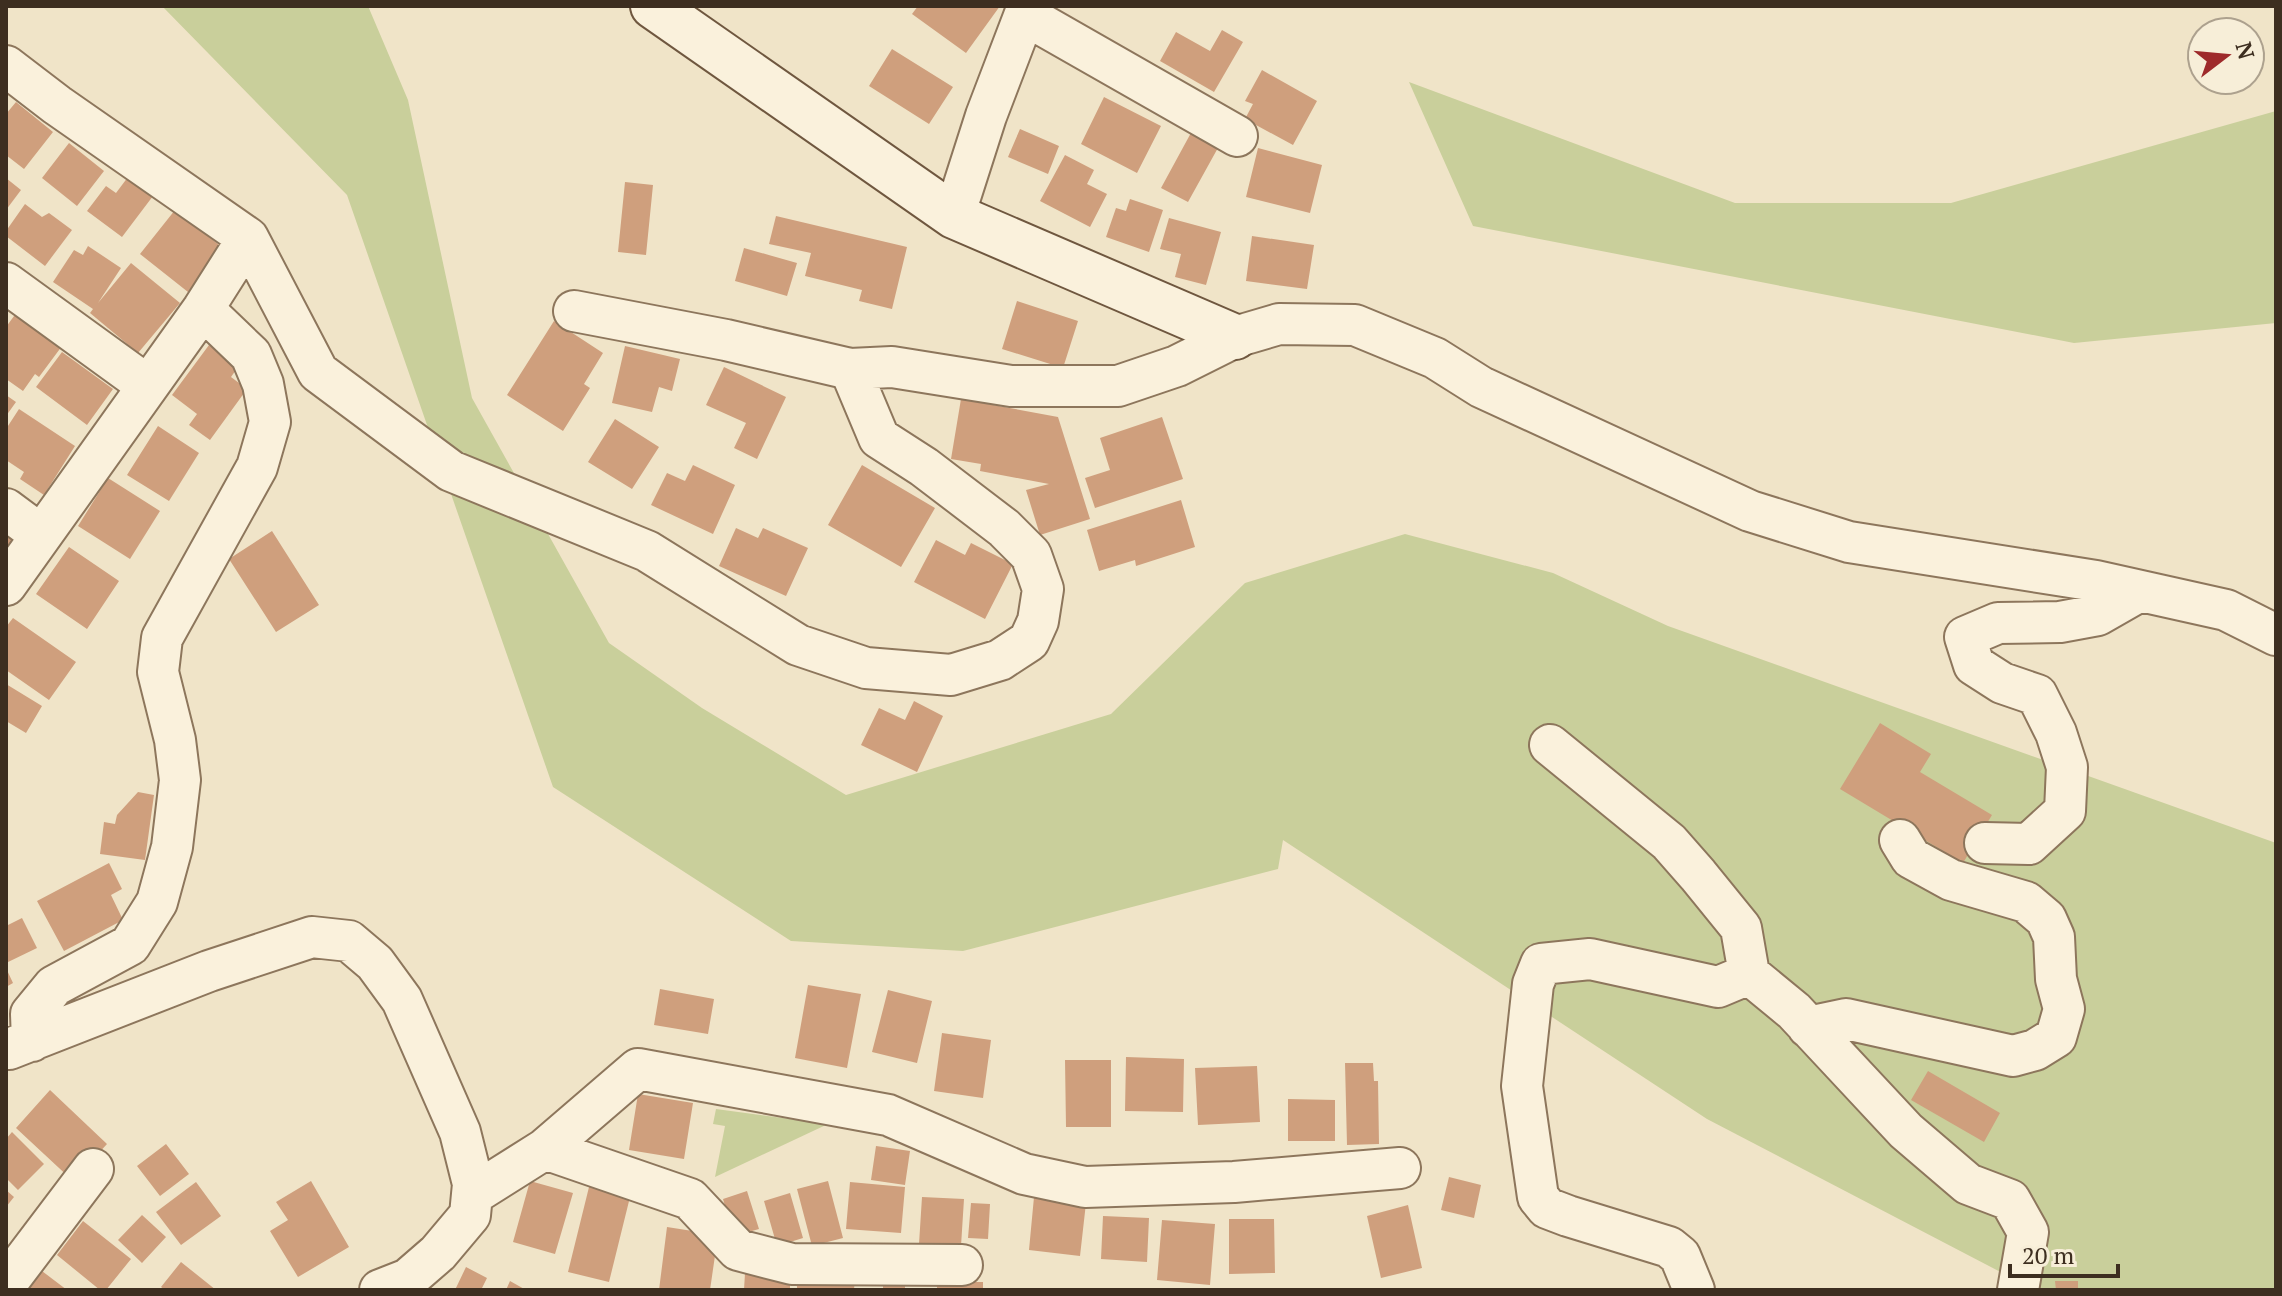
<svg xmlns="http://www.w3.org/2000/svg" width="2282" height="1296" viewBox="0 0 2282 1296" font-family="'PT Serif',serif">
  <rect width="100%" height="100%" fill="#f0e4c8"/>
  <!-- green -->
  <path fill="#c9cf9b" d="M162 6H368L408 100 472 398 609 643 702 708 846 795 1111 714 1245 583 1405 534 1553 573 1668 626 2276 843V1290H2035L1707 1119 1283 840 1278 869 963 951 791 941 553 787 347 195Z
    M1409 82 1735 203H1951L2276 111V323L2074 343 1473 226Z
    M716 1109 828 1124 715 1177 725 1126 713 1124Z"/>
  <!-- building -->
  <path fill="#cf9f7d" d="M918 6H1000L966 53 912 14Z
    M1222 30 1243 42 1214 92 1160 61 1176 32 1210 51Z
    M892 49 953 87 929 124 869 86Z
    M1262 70 1317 101 1293 145 1245 119 1253 104 1245 101Z
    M1104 97 1161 126 1137 173 1081 144Z
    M16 102 53 132 24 169 6 155V114Z
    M1020 129 1059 146 1048 174 1008 157Z
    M1192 131 1219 146 1188 202 1161 188Z
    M69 143 104 171 77 206 42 178Z
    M1258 148 1322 165 1310 213 1246 197Z
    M1065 155 1094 170 1087 184 1107 194 1090 227 1040 201Z
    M128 177 153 196 122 237 87 211 106 186 116 193Z
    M6 178 21 190 6 210Z
    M625 182 653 185 646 255 618 252Z
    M1130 199 1163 210 1149 252 1106 237 1116 208 1126 211Z
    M25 204 42 217 49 213 72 230 45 266 6 236V231Z
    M175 210 223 248 188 292 140 254Z
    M776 216 907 247 892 309 859 301 862 290 805 276 811 253 769 244Z
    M1169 218 1221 232 1206 285 1175 277 1181 254 1160 249Z
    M1252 236 1314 245 1307 289 1246 281Z
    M88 246 121 268 98 303 131 263 180 303 138 353 90 313 93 309 53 282 74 250 83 255Z
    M744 248 797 263 787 296 735 281Z
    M1017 301 1078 321 1063 368 1002 349Z
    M17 312 62 346 39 377 35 374 23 391 6 379V327Z
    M554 321 603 353 584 384 590 388 563 431 507 395Z
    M209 345 238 367 231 377 247 389 210 440 189 425 197 414 172 395Z
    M625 346 680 359 672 391 659 387 652 412 612 403Z
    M62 352 113 389 87 425 36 387Z
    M724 367 786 397 757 459 734 448 746 423 706 405Z
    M6 395 16 402 6 416Z
    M961 399 1058 417 1090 519 1040 535 1026 490 1049 484 980 471 981 464 951 459Z
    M19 409 75 446 44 495 20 479 24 472 6 460V429Z
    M1162 417 1183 479 1095 508 1085 478 1110 470 1100 438Z
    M615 419 659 447 632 489 588 462Z
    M158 426 199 453 169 501 127 475Z
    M693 465 735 485 713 534 651 505 667 473 685 481Z
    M862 465 935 508 901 567 828 525Z
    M108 478 160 511 130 559 78 526Z
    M1181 500 1195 547 1136 566 1135 560 1099 571 1087 530Z
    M736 528 758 538 763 528 808 548 786 596 719 566Z
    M272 531 319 605 276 632 229 559Z
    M6 535 14 540 6 553Z
    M936 540 965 555 971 543 1013 564 985 619 914 582Z
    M69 547 119 581 87 629 36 594Z
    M13 618 76 662 49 700 6 670V627Z
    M6 684 42 706 26 733 6 721Z
    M914 701 943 716 917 772 861 745 879 708 905 720Z
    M1880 723 1931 754 1920 772 1992 815 1963 863 1840 789Z
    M138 792 154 795 145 860 100 854 104 822 115 824 117 815Z
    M109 863 122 889 111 895 123 920 64 951 37 901Z
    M22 918 37 948 6 963V926Z
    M6 968 13 983 6 987Z
    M808 985 861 994 847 1068 795 1058Z
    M660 989 714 999 708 1034 654 1025Z
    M888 990 932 1001 917 1063 872 1052Z
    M942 1033 991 1040 983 1098 934 1091Z
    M1126 1057 1184 1059 1183 1112 1125 1111Z
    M1065 1060H1111V1127H1066Z
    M1345 1063H1373L1374 1081H1378L1379 1144 1347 1145Z
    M1257 1066 1260 1122 1198 1125 1195 1068Z
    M1928 1071 2000 1113 1984 1142 1911 1100Z
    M50 1090 107 1144 73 1181 16 1128Z
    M638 1094 693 1103 684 1159 629 1150Z
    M1288 1099 1335 1100V1141H1288Z
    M12 1132 44 1164 18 1190 6 1178V1139Z
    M166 1144 189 1174 160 1196 137 1166Z
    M876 1146 910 1151 905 1185 871 1180Z
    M1449 1177 1481 1185 1474 1218 1441 1210Z
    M311 1181 349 1247 298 1277 270 1231 288 1220 276 1202Z
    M530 1181 573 1193 555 1254 513 1242Z
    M828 1181 843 1238 812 1246 797 1189Z
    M196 1182 221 1216 181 1245 156 1212Z
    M850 1182 905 1187 901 1233 846 1229Z
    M590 1183 631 1193 609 1282 568 1272Z
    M6 1190 14 1197 6 1207Z
    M747 1191 759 1229 734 1236 723 1199Z
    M790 1193 803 1238 777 1246 764 1201Z
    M922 1197 964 1199 961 1246 919 1244Z
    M1034 1197 1086 1203 1080 1256 1029 1250Z
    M971 1203 990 1204 988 1239 968 1238Z
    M1408 1205 1422 1268 1381 1278 1367 1216Z
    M142 1215 166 1237 142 1263 118 1240Z
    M1103 1216 1149 1218 1147 1262 1101 1259Z
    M1229 1219H1274L1275 1273 1229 1274Z
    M1162 1220 1215 1224 1210 1285 1157 1280Z
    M83 1221 131 1259 106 1290H100L57 1255Z
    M667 1227 718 1235 710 1290H659Z
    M181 1262 216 1290H165L161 1287Z
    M466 1267 487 1278 481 1290H455Z
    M38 1268 67 1290H22Z
    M745 1273 790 1274V1290H744Z
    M797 1274 855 1277 854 1290H797Z
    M510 1281 526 1290H506Z
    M2055 1281H2078V1290H2056Z
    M905 1282V1290H883V1284Z
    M937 1282H983V1290H937Z"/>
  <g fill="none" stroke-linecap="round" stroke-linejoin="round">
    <defs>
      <path id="street" d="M1025 15 1237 136
        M6 66 57 105 248 238 318 372 451 471 647 551 798 645 866 668 951 675 1000 660 1029 641 1038 621 1043 589 1031 555 1004 528 924 467 879 438 850 369
        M954 216 986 116 1028 6
        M6 283 148 386
        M574 311 726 340 850 369 892 367 1011 386H1118L1177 366 1235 337 1279 324 1355 325 1435 358 1481 387 1750 511 1849 542 2096 581 2226 610 2276 635
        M6 509 41 535
        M6 585 203 309 248 238
        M1550 745 1669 842 1698 875 1741 928 1749 974 1718 987 1590 959 1541 964 1533 984 1522 1086 1538 1197 1547 1208 1568 1216 1669 1247 1680 1256 1694 1290
        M1985 843 2029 844 2065 811 2067 767 2056 733 2037 695 2002 683 1974 665 1965 637 1998 623 2060 622 2098 615 2140 591
        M1749 974 1794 1011 1906 1131 1968 1184 2010 1200 2028 1232 2018 1290
        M1808 1027 1846 1019 2013 1056 2035 1050 2056 1037 2064 1009 2056 979 2054 937 2046 919 2026 902 1951 880 1911 858 1900 840
        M32 1041 31 1014 54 986 130 945 157 902 172 847 180 780 175 740 158 672 162 638 257 467 270 422 263 384 251 355 203 309
        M9 1049 209 971 312 937 349 941 375 963 402 1000 460 1132 473 1184 470 1215 438 1253 408 1279 380 1290
        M545 1149 690 1199 738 1250 792 1264 962 1265
        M472 1195 545 1149 638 1069 888 1115 1024 1174 1085 1187 1234 1182 1400 1168
        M6 1284 93 1169"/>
      <path id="secondary" d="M653 6 954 216 1235 337"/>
    </defs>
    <!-- street casing -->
    <use href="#street" stroke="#8d765c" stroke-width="44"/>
    <!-- secondary casing -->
    <use href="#secondary" stroke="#6f573f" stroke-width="48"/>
    <!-- street -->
    <use href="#street" stroke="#faf1dc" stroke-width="40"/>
    <!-- secondary -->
    <use href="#secondary" stroke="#faf1dc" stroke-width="44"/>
  </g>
  <!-- border -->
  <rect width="2282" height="1296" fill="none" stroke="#3d2e20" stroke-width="16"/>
  <!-- north arrow -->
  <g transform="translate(2226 56) rotate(74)"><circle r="38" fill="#f7eed8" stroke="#ada18e" stroke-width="2"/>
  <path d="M0-6L14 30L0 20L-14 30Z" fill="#9e2a2b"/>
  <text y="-12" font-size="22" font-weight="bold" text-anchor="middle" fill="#3d2e20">N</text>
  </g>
  <!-- scale -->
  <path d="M2010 1264v12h108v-12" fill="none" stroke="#3d2e20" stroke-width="4"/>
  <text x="2022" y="1264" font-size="24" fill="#3d2e20" stroke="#f7eed8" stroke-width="6" paint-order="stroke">20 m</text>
</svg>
